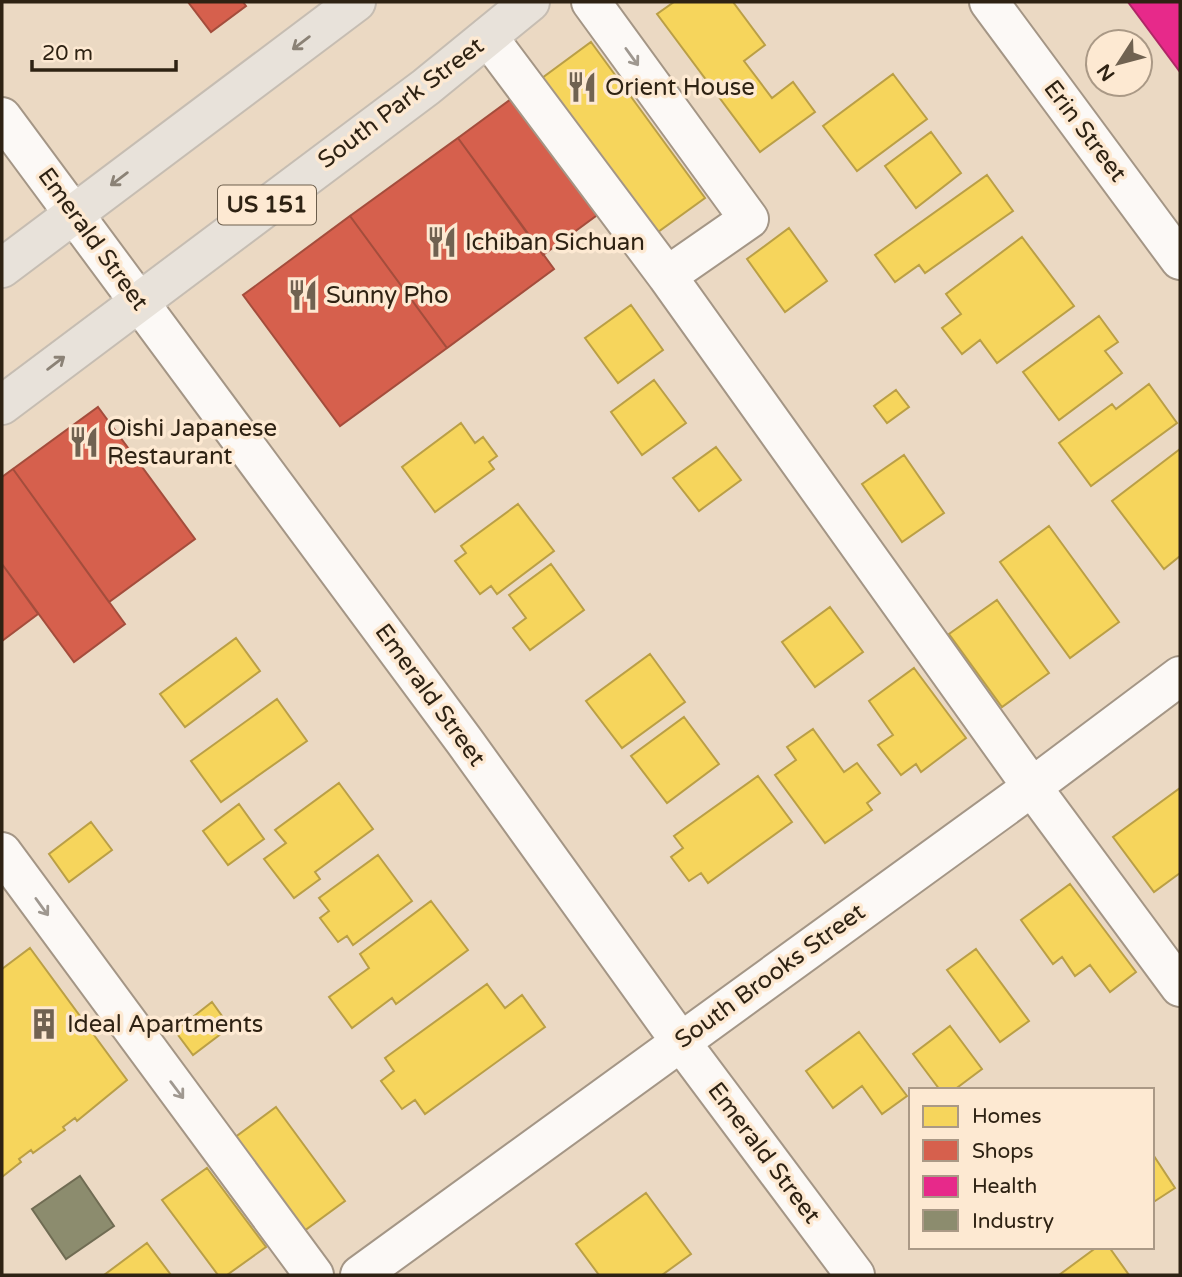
<svg xmlns="http://www.w3.org/2000/svg" width="1182" height="1277" viewBox="0 0 1182 1277" font-family="'Varela Round',sans-serif">
  <rect width="100%" height="100%" fill="#ebd9c3"/>
  <!-- homes -->
  <path fill="#f6d55c" stroke="#ba9f46" stroke-width="2" d="M674 2H733L765 45 744 61 772 98 793 82 815 112 760 152 657 14Z
    M591 42 705 198 651 237 538 81Z
    M893 74 927 119 857 171 823 126Z
    M931 132 961 173 916 208 885 166Z
    M987 175 1013 211 925 273 919 265 895 282 875 255Z
    M789 228 827 281 785 312 747 259Z
    M1022 237 1074 306 997 363 980 340 962 354 942 328 961 314 946 294Z
    M631 305 663 350 618 383 585 338Z
    M1099 316 1118 342 1105 351 1122 373 1059 420 1023 372Z
    M654 380 686 423 642 455 611 412Z
    M1149 384 1177 423 1091 486 1059 443 1112 404 1116 409Z
    M896 390 909 407 887 423 874 406Z
    M461 423 475 443 483 437 497 456 489 462 494 469 435 512 402 467Z
    M716 447 741 480 699 511 673 478Z
    M1180 449V556L1164 569 1112 501Z
    M904 455 944 513 902 542 862 484Z
    M518 504 554 551 497 594 491 586 480 594 455 561 466 553 461 546Z
    M1049 526 1119 622 1070 658 1000 562Z
    M551 564 584 610 530 650 513 628 526 618 509 595Z
    M997 600 1049 673 1002 707 949 634Z
    M830 607 863 652 815 687 782 642Z
    M236 638 260 671 185 727 160 694Z
    M650 654 685 702 622 748 586 701Z
    M914 668 966 738 921 772 916 764 901 775 878 745 893 735 869 701Z
    M277 699 307 741 221 802 191 761Z
    M684 717 719 764 667 803 631 756Z
    M813 729 844 772 857 763 880 793 867 803 872 810 825 843 775 775 796 760 787 747Z
    M758 776 792 822 708 883 701 873 689 881 671 857 683 848 674 836Z
    M339 783 373 829 315 872 320 879 294 898 264 859 286 843 275 830Z
    M1180 788V873L1154 892 1113 837Z
    M239 804 264 839 228 865 203 831Z
    M91 822 112 850 69 882 49 854Z
    M378 855 412 901 353 945 347 936 338 942 320 918 329 911 319 898Z
    M1070 884 1136 972 1110 992 1090 965 1075 976 1062 957 1053 964 1021 920Z
    M431 901 468 950 396 1004 392 998 352 1028 329 997 369 968 360 954Z
    M30 948 127 1080 77 1121 75 1118 63 1127 65 1130 33 1153 31 1150 19 1159 21 1162 2 1177V969Z
    M976 949 1029 1021 1000 1042 947 970Z
    M487 984 505 1008 522 995 545 1027 425 1114 415 1100 402 1109 381 1081 394 1071 385 1058Z
    M212 1002 230 1027 193 1055 175 1031Z
    M950 1026 982 1069 954 1090H940L913 1054Z
    M859 1032 907 1096 882 1114 862 1086 833 1108 806 1071Z
    M276 1107 345 1201 304 1231 234 1138Z
    M1152 1153 1175 1188 1152 1203Z
    M207 1168 266 1247 227 1275H218L162 1200Z
    M646 1193 691 1254 662 1275H599L576 1244Z
    M147 1243 171 1275H104Z
    M1097 1247H1109L1129 1275H1059Z"/>
  <!-- shops -->
  <path fill="#d6604d" stroke="#a44d3c" stroke-width="2" d="M188 2H243L246 6 211 32Z
    M515 96 600 213 543 255 458 138Z
    M458 138 554 269 447 348 350 216Z
    M350 216 447 348 340 426 243 295Z
    M98 407 195 539 109 602 13 469Z
    M13 469 125 624 74 662 2 564V477Z
    M2 564 38 614 2 641Z"/>
  <!-- health -->
  <path fill="#e7298a" stroke="#b02766" stroke-width="2" d="M1128 2H1180V72Z"/>
  <!-- industry -->
  <path fill="#8c8c6e" stroke="#706c53" stroke-width="2" d="M80 1176 114 1226 66 1259 32 1209Z"/>
  <g fill="none" stroke-linecap="round" stroke-linejoin="round">
    <defs>
      <path id="minor" d="M591 2 749 219 667 276 1032 787 1180 987
        M989 2 1180 260
        M488 37 667 276
        M2 117 465 742 680 1041 855 1275
        M2 852 314 1275
        M360 1275 1032 787 1180 676"/>
      <path id="major" d="M2 268 356 2
        M2 405 426 87 530 2"/>
    </defs>
    <!-- minor casing -->
    <use href="#minor" stroke="#a49686" stroke-width="42"/>
    <!-- major casing -->
    <use href="#major" stroke="#c6bdb2" stroke-width="42"/>
    <!-- minor -->
    <use href="#minor" stroke="#fcf9f6" stroke-width="38"/>
    <!-- major -->
    <use href="#major" stroke="#e8e2da" stroke-width="38"/>
  </g>
  <!-- one-way arrows -->
  <defs><path id="oneway-shaft" d="M-6 0H5M1.5-3L5.5 0L1.5 3" fill="none" stroke-width="1.6" stroke-linecap="round" stroke-linejoin="round" transform="scale(1.75)"/></defs>
  <g stroke="#8b8276">
    <use href="#oneway-shaft" transform="translate(301 43) rotate(143)"/>
    <use href="#oneway-shaft" transform="translate(119 179) rotate(143)"/>
    <use href="#oneway-shaft" transform="translate(56 363) rotate(-37)"/>
  </g>
  <g stroke="#9f9890">
    <use href="#oneway-shaft" transform="translate(632 57) rotate(54)"/>
    <use href="#oneway-shaft" transform="translate(42 907) rotate(54)"/>
    <use href="#oneway-shaft" transform="translate(177 1090) rotate(53)"/>
  </g>
  <!-- icons -->
  <defs>
    <symbol id="restaurant-bare" viewBox="-9 -9 18 18"><path d="M-5-6h1v4h1v-4h1v4h1v-4h1v5L-1.5 .5V6h-2V.5L-5-1ZM5-6V6H3V1.5H1.5Q1.5-4 5-6Z" fill="#706251" stroke="#fde9d2" stroke-width="2.5" paint-order="stroke"/></symbol>
    <symbol id="building-bare" viewBox="-9 -9 18 18"><path d="M-4-6H4V6H1V3H-1V6H-4ZM-2.5-4.3h1.7v1.8h-1.7ZM.8-4.3h1.7v1.8H.8ZM-2.5-1h1.7V.8h-1.7ZM.8-1h1.7V.8H.8Z" fill="#706251" stroke="#fde9d2" stroke-width="2.5" paint-order="stroke"/></symbol>
  </defs>
  <g fill-rule="evenodd">
    <use href="#restaurant-bare" x="560" y="65" width="44" height="44"/>
    <use href="#restaurant-bare" x="420" y="220" width="44" height="44"/>
    <use href="#restaurant-bare" x="281" y="273" width="44" height="44"/>
    <use href="#restaurant-bare" x="62" y="420" width="44" height="44"/>
    <use href="#building-bare" x="22" y="1002" width="44" height="44"/>
  </g>
  <g text-anchor="middle" dominant-baseline="central" stroke-width="7" stroke-linejoin="round" paint-order="stroke">
    <!-- shield labels -->
    <rect fill="#fde9d2" stroke="#6c5e4c" stroke-width="2" x="218" y="185.5" width="98" height="39" rx="5"/>
    <g font-size="23" font-weight="bold" fill="#2e2213">
      <text x="267" y="205">US 151</text>
    </g>
    <!-- poi labels -->
    <g font-size="24" fill="#2e2213" stroke="#fde9d2" text-anchor="start">
      <text x="605" y="87">Orient House</text>
      <text x="465" y="242">Ichiban Sichuan</text>
      <text x="326" y="295">Sunny Pho</text>
      <text x="107" y="428">Oishi Japanese<tspan x="107" dy="28">Restaurant</tspan></text>
      <text x="67" y="1024">Ideal Apartments</text>
    </g>
    <!-- street labels -->
    <g font-size="24" fill="#2e2213" stroke="#fde9d2">
      <text transform="translate(401 103) rotate(-37)">South Park Street</text>
      <text transform="translate(1085 131) rotate(53)">Erin Street</text>
      <text transform="translate(93 239) rotate(54)">Emerald Street</text>
      <text transform="translate(430 695) rotate(54)">Emerald Street</text>
      <text transform="translate(770 976) rotate(-36)">South Brooks Street</text>
      <text transform="translate(764 1153) rotate(53)">Emerald Street</text>
    </g>
  </g>
  <!-- border -->
  <rect width="1182" height="1277" fill="none" stroke="#2e2213" stroke-width="7"/>
  <!-- legend -->
  <rect x="909" y="1088" width="245" height="161" fill="#fde9d2" stroke="#aa9986" stroke-width="2"/>
  <rect x="923" y="1106" width="35" height="21" fill="#f6d55c" stroke="#aa9986" stroke-width="2"/>
  <text x="972" y="1123" font-size="21" fill="#2e2213">Homes</text>
  <rect x="923" y="1140" width="35" height="21" fill="#d6604d" stroke="#aa9986" stroke-width="2"/>
  <text x="972" y="1158" font-size="21" fill="#2e2213">Shops</text>
  <rect x="923" y="1176" width="35" height="21" fill="#e7298a" stroke="#aa9986" stroke-width="2"/>
  <text x="972" y="1193" font-size="21" fill="#2e2213">Health</text>
  <rect x="923" y="1210" width="35" height="21" fill="#8c8c6e" stroke="#aa9986" stroke-width="2"/>
  <text x="972" y="1228" font-size="21" fill="#2e2213">Industry</text>
  <!-- north arrow -->
  <g transform="translate(1119 63) rotate(234)"><circle r="33" fill="#fde9d2" stroke="#aa9986" stroke-width="2"/>
  <path d="M0-5L12 26L0 18L-12 26Z" fill="#706251"/>
  <text y="-10" font-size="19" font-weight="bold" text-anchor="middle" fill="#2e2213">N</text>
  </g>
  <!-- scale -->
  <path d="M32 60v10h144v-10" fill="none" stroke="#2e2213" stroke-width="3.5"/>
  <text x="42" y="60" font-size="21" fill="#2e2213" stroke="#fde9d2" stroke-width="5" paint-order="stroke">20 m</text>
</svg>
